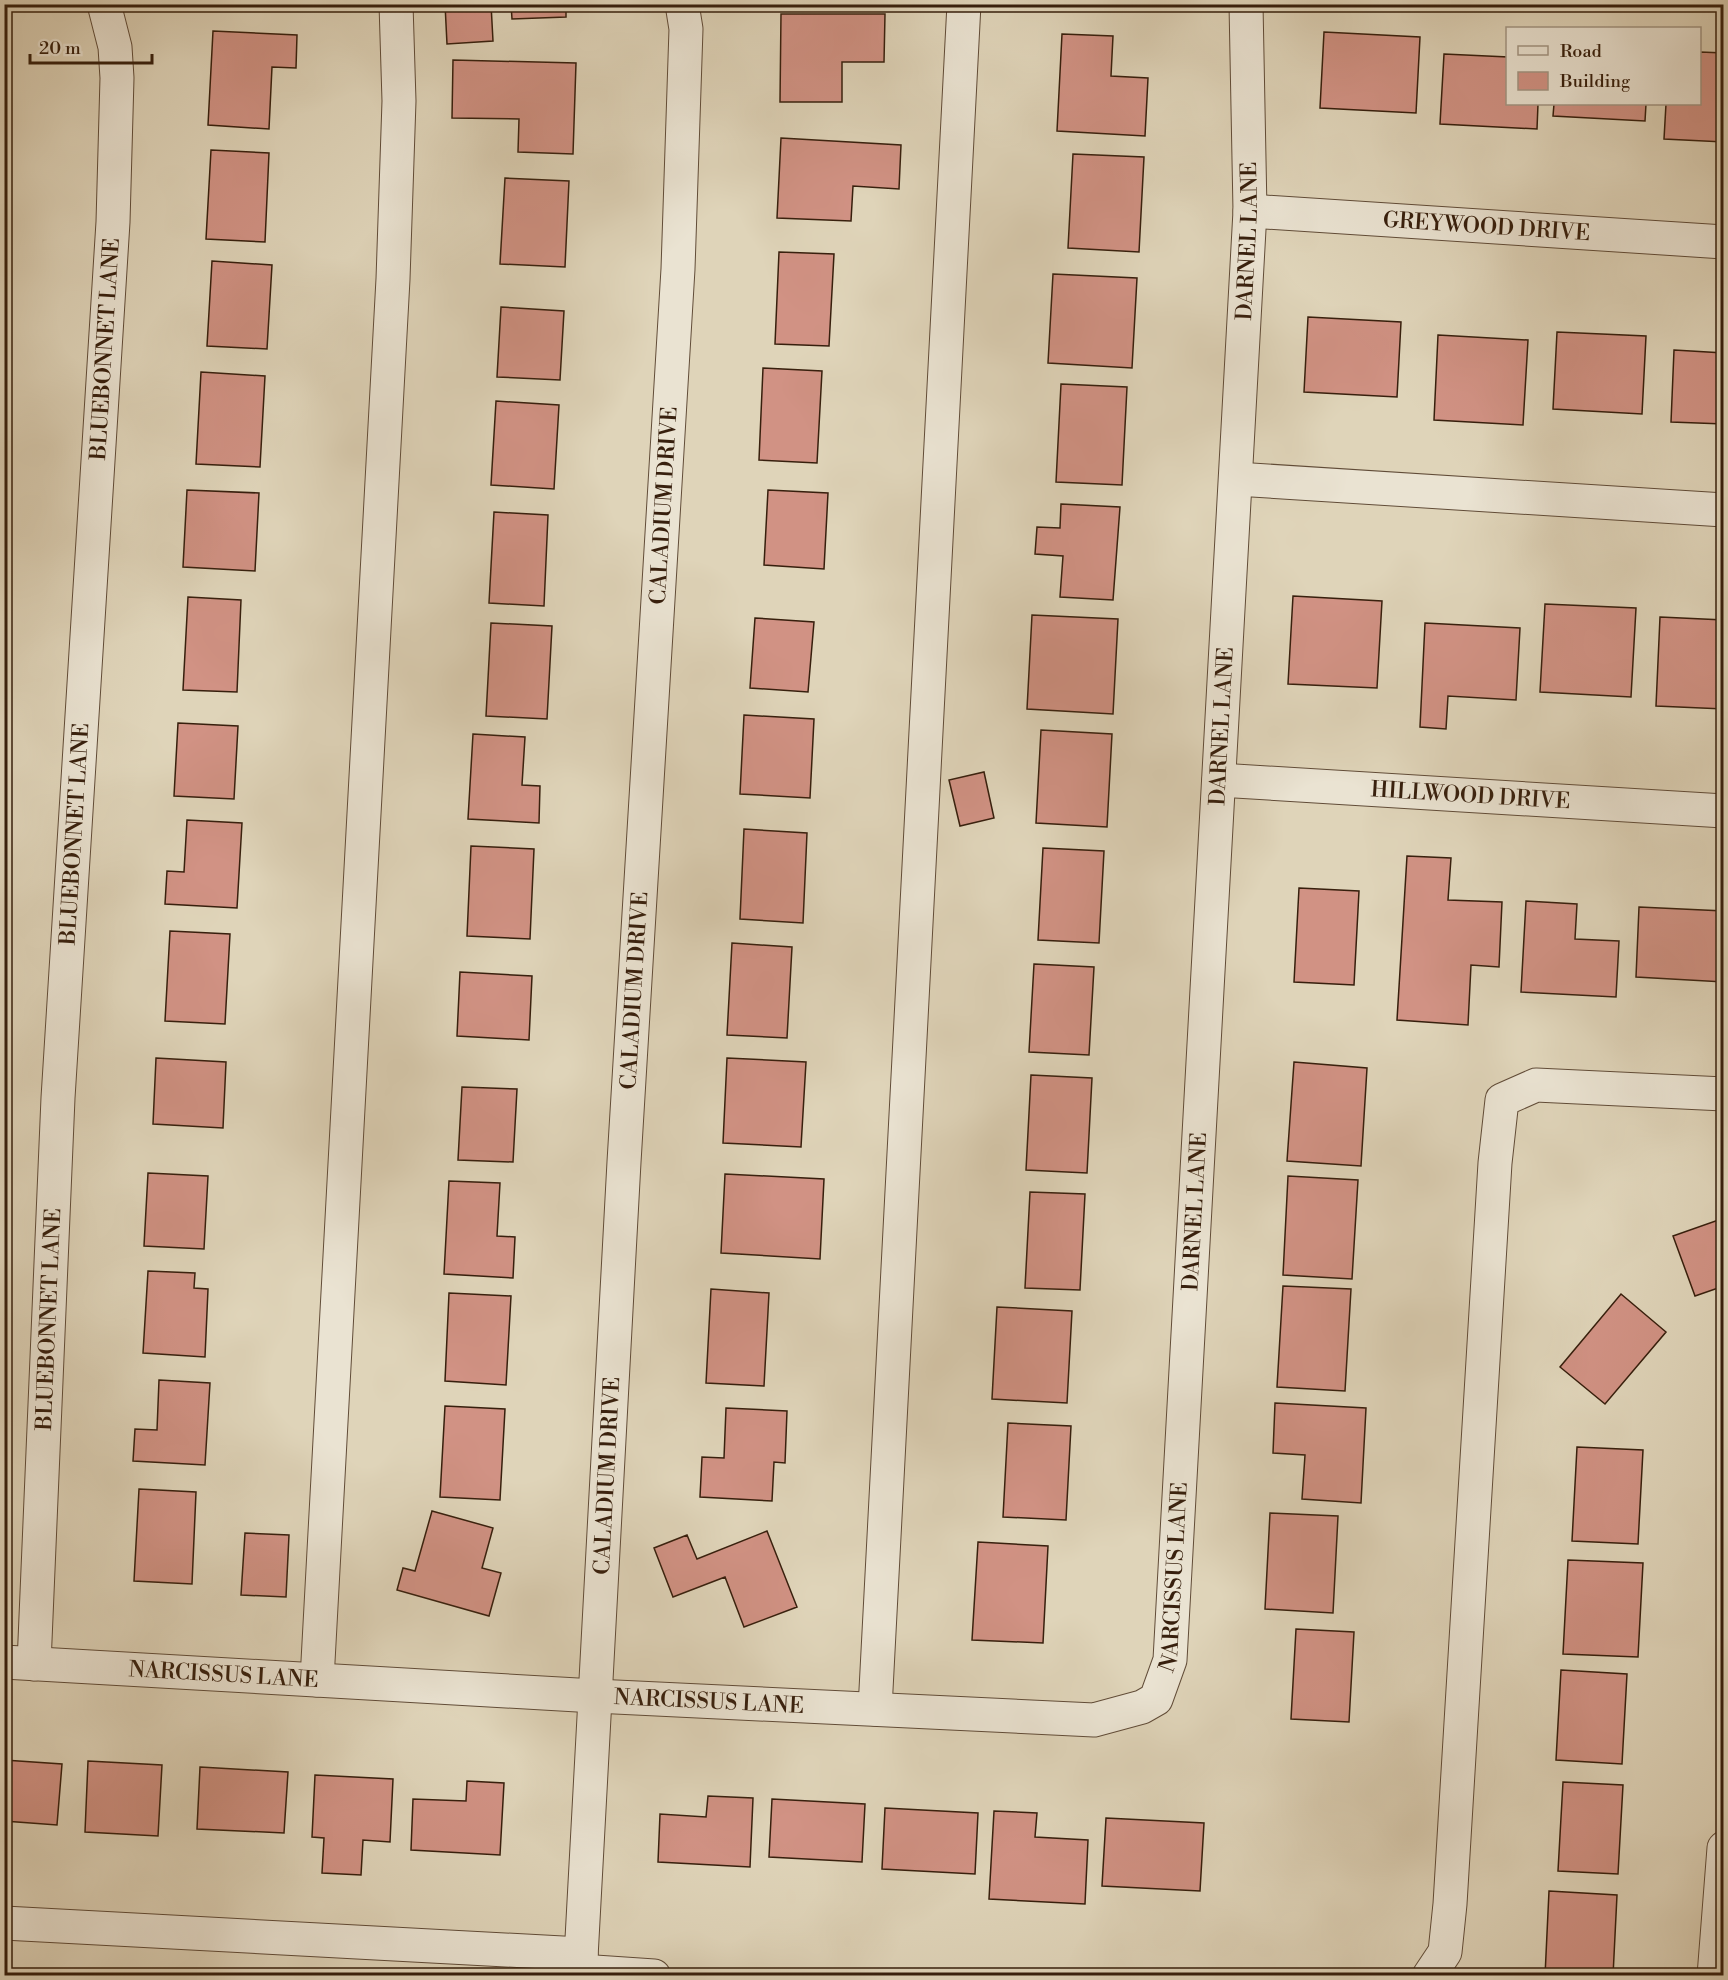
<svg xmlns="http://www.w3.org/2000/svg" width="1728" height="1980" viewBox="0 0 1728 1980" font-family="'Libre Bodoni',serif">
  <rect width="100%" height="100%" fill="#dfd4b9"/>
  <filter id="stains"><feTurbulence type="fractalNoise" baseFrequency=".00333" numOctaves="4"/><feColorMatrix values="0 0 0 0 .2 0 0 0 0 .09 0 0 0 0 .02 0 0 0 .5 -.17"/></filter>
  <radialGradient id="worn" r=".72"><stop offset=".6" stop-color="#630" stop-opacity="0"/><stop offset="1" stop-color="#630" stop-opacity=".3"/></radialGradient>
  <!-- building -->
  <path fill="#d19284" stroke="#371f0d" stroke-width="1.5" d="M445 4H491L493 41 447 44Z
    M511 4H566V17L512 19Z
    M1084 4H1137V10L1084 11Z
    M781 14H885L884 62H842V102H780Z
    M213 31 297 35 296 68 272 67 269 129 208 125Z
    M1324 32 1420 37 1416 113 1320 108Z
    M1062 34 1113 36 1111 76 1148 78 1145 136 1057 131Z
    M1700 52 1724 53V142L1664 139 1666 104H1700Z
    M1444 54 1508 57V104H1538L1537 129 1440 124Z
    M453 60 576 63 573 154 518 152 519 119 452 118Z
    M1554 104H1646L1645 121 1553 116Z
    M781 138 901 145 899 189 853 186 851 221 777 218Z
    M211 150 269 153 265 242 206 239Z
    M1073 154 1144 157 1139 252 1068 248Z
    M505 178 569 181 565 267 500 264Z
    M779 252 834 254 829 346 775 344Z
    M212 261 272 265 267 349 207 346Z
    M1053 274 1137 278 1132 368 1048 363Z
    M501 307 564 311 560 380 497 377Z
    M1308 317 1401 322 1397 397 1304 392Z
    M1557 332 1646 336 1642 414 1553 409Z
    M1438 335 1528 340 1523 425 1434 420Z
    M1674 350 1724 353V424L1671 422Z
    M763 368 822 371 817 463 759 460Z
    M201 372 265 376 260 467 196 464Z
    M1061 384 1127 387 1122 485 1056 482Z
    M496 401 559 405 554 489 491 485Z
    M187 490 259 493 255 571 183 567Z
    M768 490 828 493 824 569 764 565Z
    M1061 504 1120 507 1113 600 1060 597 1063 556 1035 554 1037 527 1060 528Z
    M494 512 548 515 544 606 489 603Z
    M1293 596 1382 601 1377 688 1288 684Z
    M188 597 241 600 237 692 183 690Z
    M1545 604 1636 608 1631 697 1540 692Z
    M1032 615 1118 619 1113 714 1027 709Z
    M1660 617 1724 620V709L1656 706Z
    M755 618 814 622 808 692 750 688Z
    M491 623 552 626 547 719 486 716Z
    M1425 623 1520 628 1516 700 1448 696 1446 729 1420 727Z
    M744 715 814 719 810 798 740 794Z
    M178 723 238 726 234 799 174 796Z
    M1041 730 1112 734 1107 827 1036 823Z
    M473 734 525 737 522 785 540 786 539 823 468 819Z
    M984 772 994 818 960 826 949 780Z
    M187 820 242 823 237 908 165 904 167 871 184 872Z
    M744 829 807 833 803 923 740 919Z
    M471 846 534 849 530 939 467 936Z
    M1043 848 1104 851 1099 943 1038 940Z
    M1407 856 1451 858 1448 900 1502 902 1499 967 1471 965 1468 1025 1397 1020Z
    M1299 888 1359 891 1354 985 1294 982Z
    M1526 901 1577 904 1575 939 1619 941 1616 997 1521 992Z
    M1639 907 1724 911V982L1636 977Z
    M170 931 230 934 225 1024 165 1021Z
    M732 943 792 947 787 1038 727 1035Z
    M1034 964 1094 967 1089 1055 1029 1052Z
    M460 972 532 976 529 1040 457 1036Z
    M156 1058 226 1062 223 1128 153 1124Z
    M727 1058 806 1062 801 1147 723 1143Z
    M1294 1062 1367 1068 1361 1166 1287 1161Z
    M1031 1075 1092 1078 1087 1173 1026 1170Z
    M462 1087 517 1089 513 1162 458 1160Z
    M148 1173 208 1176 204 1249 144 1246Z
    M725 1174 824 1179 820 1259 721 1253Z
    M1288 1176 1358 1180 1352 1279 1283 1275Z
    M449 1181 500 1183 497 1236 515 1237 513 1278 444 1274Z
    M1030 1192 1085 1194 1080 1290 1025 1288Z
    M1724 1218V1286L1695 1296 1673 1236Z
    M148 1271 195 1273 194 1288 208 1289 205 1357 143 1353Z
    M1283 1286 1351 1289 1345 1391 1277 1387Z
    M711 1289 769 1293 764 1386 706 1383Z
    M449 1293 511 1296 506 1385 445 1381Z
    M1621 1294 1666 1332 1605 1404 1560 1367Z
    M997 1307 1072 1311 1067 1403 992 1399Z
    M159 1380 210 1383 205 1465 133 1461 135 1429 157 1430Z
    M1275 1403 1366 1408 1361 1503 1302 1499 1305 1455 1273 1453Z
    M445 1406 505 1409 500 1500 440 1497Z
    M726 1408 787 1411 785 1463 774 1462 772 1501 700 1497 702 1457 724 1458Z
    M1008 1423 1071 1426 1066 1520 1003 1517Z
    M1577 1447 1643 1450 1638 1544 1572 1541Z
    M139 1489 196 1492 192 1584 134 1581Z
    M432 1511 493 1528 482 1568 501 1573 489 1616 397 1590 403 1568 415 1571Z
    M1270 1513 1338 1516 1333 1613 1265 1609Z
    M767 1531 797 1607 744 1627 725 1577 673 1597 654 1548 687 1535 697 1559Z
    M245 1533 289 1535 286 1597 241 1595Z
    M978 1542 1048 1546 1043 1643 972 1640Z
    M1568 1560 1643 1563 1638 1657 1563 1654Z
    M1296 1629 1354 1632 1349 1722 1291 1719Z
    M1561 1670 1627 1674 1622 1764 1556 1760Z
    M4 1760 62 1764 57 1825 4 1821Z
    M88 1761 162 1765 158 1836 85 1832Z
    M200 1767 288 1772 284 1833 197 1829Z
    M315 1775 393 1779 390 1842 363 1840 361 1875 322 1873 324 1838 312 1837Z
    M467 1781 504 1783 500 1855 411 1850 413 1799 466 1801Z
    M1563 1782 1623 1785 1618 1874 1558 1871Z
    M708 1796 753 1798 750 1867 658 1862 660 1814 706 1817Z
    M772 1799 865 1804 862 1862 769 1857Z
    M885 1808 978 1813 975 1874 882 1869Z
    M994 1811 1037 1813 1035 1837 1088 1840 1085 1904 989 1899Z
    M1106 1818 1204 1823 1200 1891 1102 1886Z
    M1549 1891 1617 1895 1613 1976H1545Z"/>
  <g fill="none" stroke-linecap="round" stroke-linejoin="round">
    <defs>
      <g id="minor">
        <path id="s1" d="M1250 211 1724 242"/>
        <path d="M1236 479 1724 510"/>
        <path id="s2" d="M1219 780 1724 811"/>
        <path id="s3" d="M4 1662 595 1696 1094 1720 1142 1707 1156 1699 1170 1660 1250 211 1246 4"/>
        <path id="s4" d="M34 1664 58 1098 113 222 117 78 115 47 104 4"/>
        <path d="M317 1680 393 279 399 101 396 4"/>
        <path d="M875 1709 964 4"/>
        <path d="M4 1923 581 1954"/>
        <path d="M580 1971 654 1976"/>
        <path id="s5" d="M580 1976 624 1162 678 269 686 29 682 4"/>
        <path d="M1429 1976 1445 1952 1450 1904 1495 1163 1502 1100 1536 1085 1724 1094"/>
        <path d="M1714 1976 1724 1848"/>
      </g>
    </defs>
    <!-- minor casing -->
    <use href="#minor" stroke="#614c38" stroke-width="35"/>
    <!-- minor -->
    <use href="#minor" stroke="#eae3d2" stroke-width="33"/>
  </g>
  <g text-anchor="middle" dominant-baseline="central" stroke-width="5" stroke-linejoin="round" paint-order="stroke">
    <!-- street labels -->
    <g font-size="22" fill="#371f0d" stroke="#eae3d2">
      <text stroke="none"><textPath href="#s1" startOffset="237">GREYWOOD DRIVE</textPath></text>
      <text stroke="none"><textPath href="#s3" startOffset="2620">DARNEL LANE</textPath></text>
      <text stroke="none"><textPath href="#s4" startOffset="1317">BLUEBONNET LANE</textPath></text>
      <text stroke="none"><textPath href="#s5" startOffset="1473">CALADIUM DRIVE</textPath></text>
      <text stroke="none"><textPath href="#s3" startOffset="2134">DARNEL LANE</textPath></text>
      <text stroke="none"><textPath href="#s2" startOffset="252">HILLWOOD DRIVE</textPath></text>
      <text stroke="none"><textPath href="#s4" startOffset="831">BLUEBONNET LANE</textPath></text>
      <text stroke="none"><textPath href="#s5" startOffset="987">CALADIUM DRIVE</textPath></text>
      <text stroke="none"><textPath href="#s3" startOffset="1648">DARNEL LANE</textPath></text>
      <text stroke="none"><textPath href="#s4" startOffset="345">BLUEBONNET LANE</textPath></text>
      <text stroke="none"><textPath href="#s5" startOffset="501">CALADIUM DRIVE</textPath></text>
      <text stroke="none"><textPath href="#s3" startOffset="1282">NARCISSUS LANE</textPath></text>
      <text stroke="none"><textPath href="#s3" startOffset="220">NARCISSUS LANE</textPath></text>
      <text stroke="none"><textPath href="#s3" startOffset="706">NARCISSUS LANE</textPath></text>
    </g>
  </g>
  <!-- margin -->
  <rect width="1728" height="1980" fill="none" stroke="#dfd4b9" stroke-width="24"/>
  <rect x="6" y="6" width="1716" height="1968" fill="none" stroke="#371f0d" stroke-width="3"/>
  <rect x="12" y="12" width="1704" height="1956" fill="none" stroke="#371f0d" stroke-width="1.5"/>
  <!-- legend -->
  <rect x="1506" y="27" width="195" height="78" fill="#eae3d2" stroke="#a29583" stroke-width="1.5"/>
  <rect x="1518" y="46" width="30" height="9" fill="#eae3d2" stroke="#a29583" stroke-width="1.5"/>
  <text x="1560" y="57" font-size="18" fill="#371f0d">Road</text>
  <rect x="1518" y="72" width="30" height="18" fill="#d19284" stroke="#a29583" stroke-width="1.5"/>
  <text x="1560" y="87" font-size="18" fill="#371f0d">Building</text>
  <!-- scale -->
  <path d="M30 54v9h122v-9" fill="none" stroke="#371f0d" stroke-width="3"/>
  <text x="39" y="54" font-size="18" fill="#371f0d" stroke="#eae3d2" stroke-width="4.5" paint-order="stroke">20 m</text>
  <rect width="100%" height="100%" filter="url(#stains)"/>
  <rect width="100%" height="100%" fill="url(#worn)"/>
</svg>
